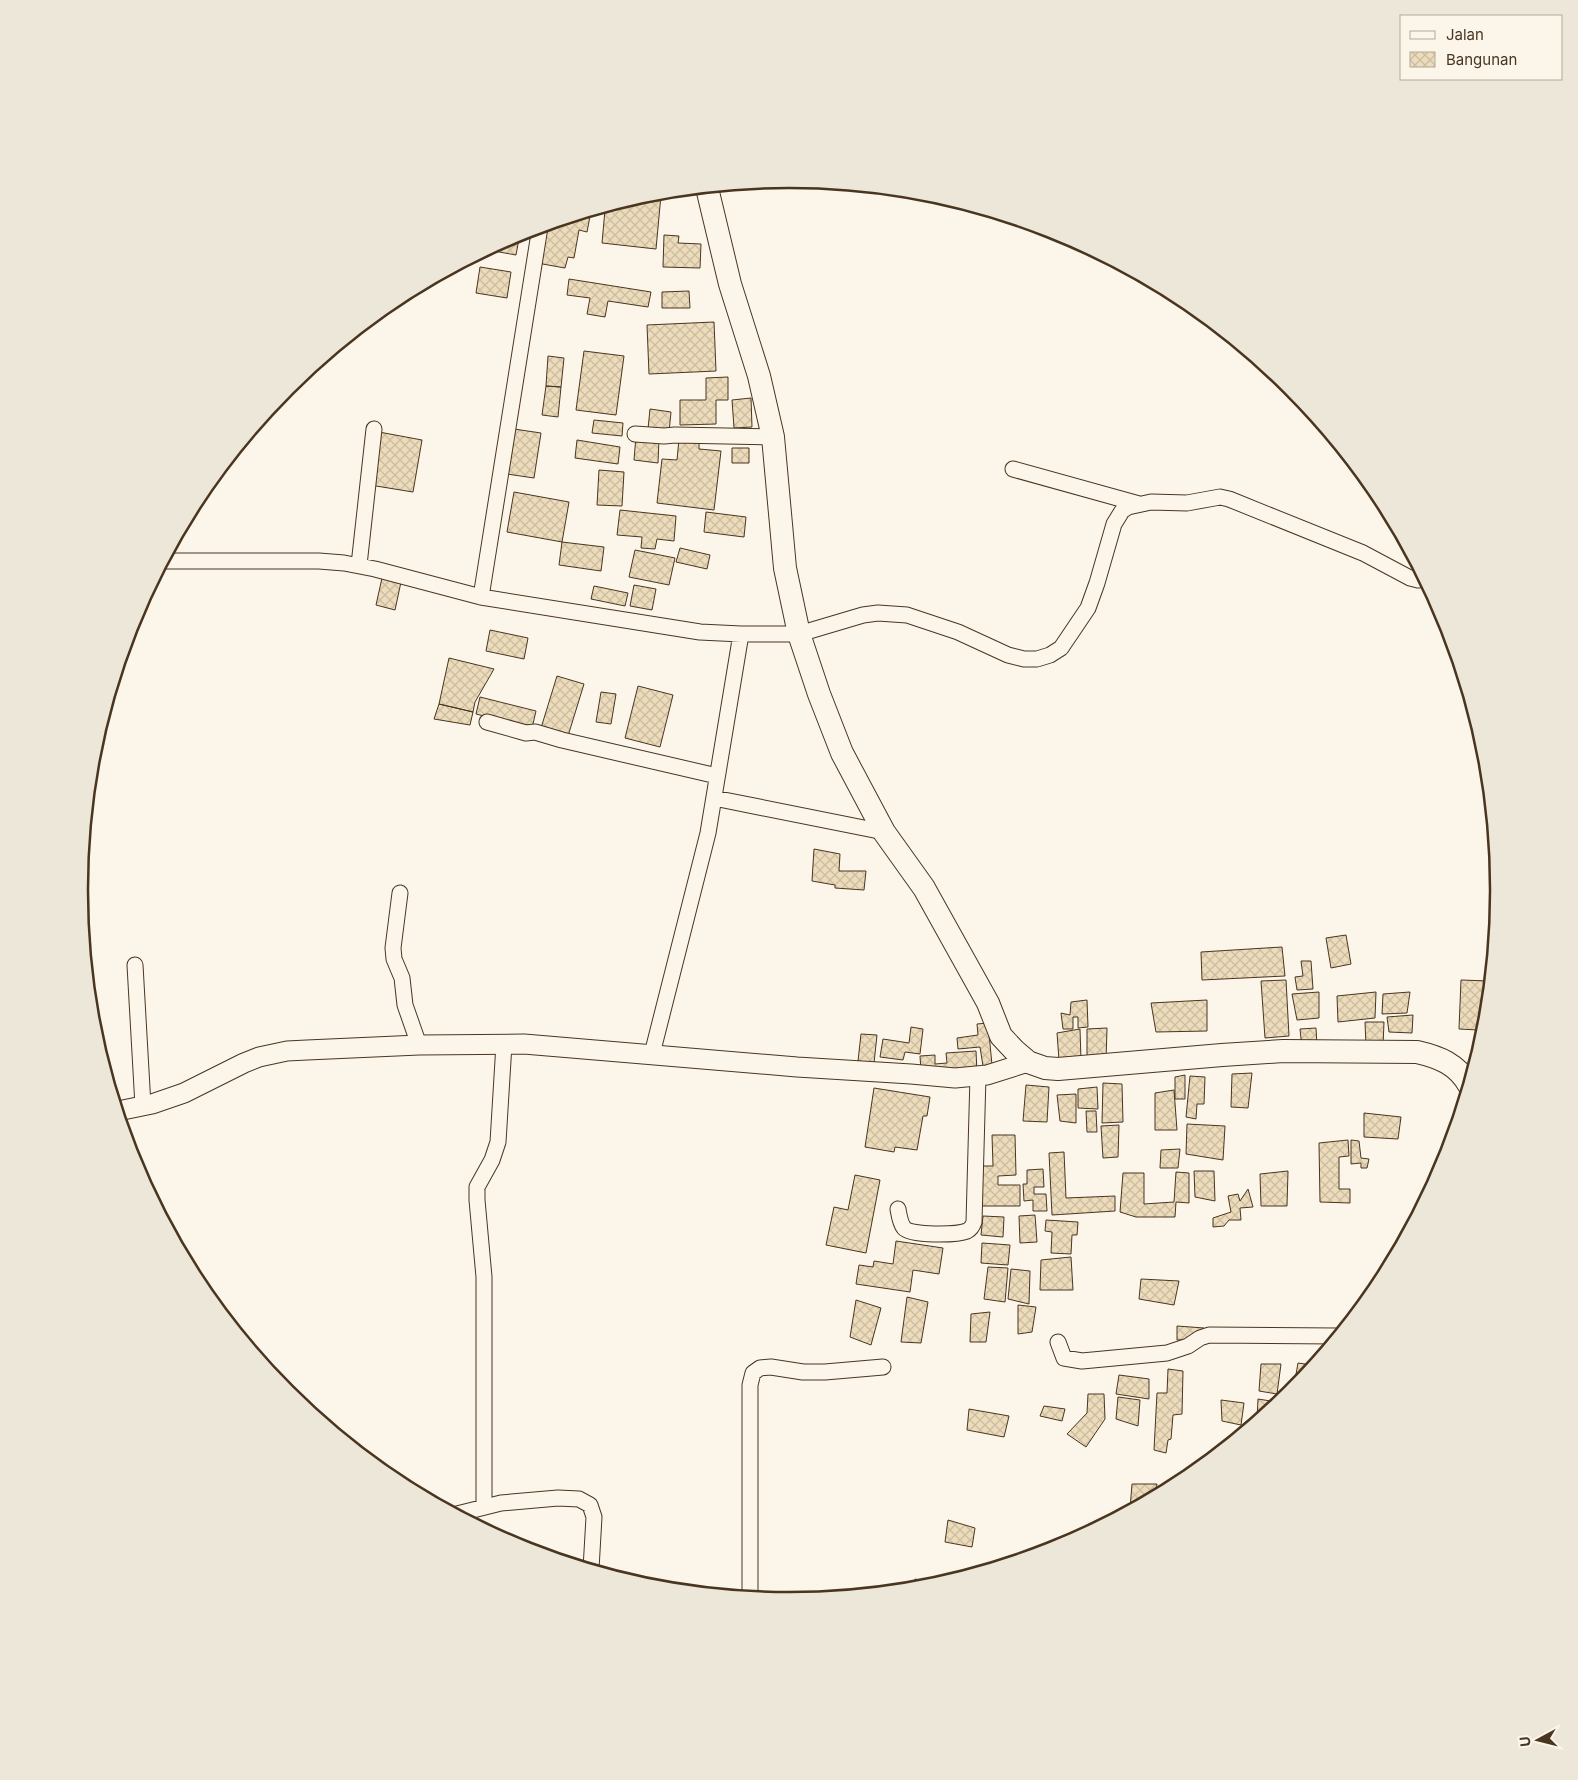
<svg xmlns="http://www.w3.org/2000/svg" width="1578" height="1780" viewBox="0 0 1578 1780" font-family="Inter,sans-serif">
  <defs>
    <pattern id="building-cross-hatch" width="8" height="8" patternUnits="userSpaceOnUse" patternTransform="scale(1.25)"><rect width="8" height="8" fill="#ecdcbc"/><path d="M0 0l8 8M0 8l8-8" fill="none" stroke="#ccbda1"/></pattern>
  </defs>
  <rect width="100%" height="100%" fill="#fbf6e9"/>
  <!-- building -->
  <path fill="url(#building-cross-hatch)" stroke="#4a3520" d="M649 194 661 195 656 249 602 243 605 210 613 205Z
    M591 211 587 232 579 230 574 258 568 257 565 268 537 263 544 226Z
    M520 233 516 255 488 250 517 234Z
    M664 235 679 236 678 243 701 244 700 268 663 267Z
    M480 267 511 272 507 298 476 293Z
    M569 279 651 292 648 307 608 301 605 317 587 314 590 298 567 295Z
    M689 291 690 308H662V292Z
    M714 322 716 371 649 374 647 325Z
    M584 351 624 356 616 415 576 410Z
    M548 356 564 358 561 387 546 386Z
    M728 377V400H716V424L680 425V400H706V378Z
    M546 386 561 387 558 417 542 415Z
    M751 398 752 427 734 428 732 400Z
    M650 409 671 412 669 432 648 429Z
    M594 420 623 423 622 436 592 433Z
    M514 429 541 433 534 478 507 474Z
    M379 432 422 440 413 492 370 485Z
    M636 436 659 439 658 463 634 460Z
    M679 439 699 441V449L721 451 714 510 657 503 662 459 677 460Z
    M577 440 620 447 618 464 575 458Z
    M732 448H749V463H732Z
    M599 470 624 472 622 506 597 505Z
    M514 492 569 502 562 542 507 532Z
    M620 510 676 516 674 541 657 539 655 549 641 548 642 537 617 535Z
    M706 512 746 517 744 537 704 532Z
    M562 542 604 547 601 571 559 565Z
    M680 548 710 555 707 569 676 562Z
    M635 550 675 558 669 585 629 577Z
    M382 578 401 582 395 610 376 605Z
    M634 585 656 589 652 610 630 606Z
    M594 586 628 593 625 606 591 599Z
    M490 630 528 638 524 659 486 651Z
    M449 658 494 669 475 702 473 712 439 704Z
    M557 676 584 684 568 736 541 728Z
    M638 686 673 695 660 747 625 738Z
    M601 692 616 694 611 724 596 722Z
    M480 697 536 711 532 728 476 714Z
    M439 704 473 712 470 725 434 719Z
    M814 849 840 854 839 871H866L864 890 835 888V885L812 881Z
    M1346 935 1351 964 1331 968 1326 938Z
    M1282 947 1285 976 1202 980 1201 952Z
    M1301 961H1311L1313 989 1297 990 1295 977 1303 976Z
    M1286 980 1289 1036 1265 1038 1261 981Z
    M1461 980 1490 981 1487 1012H1483L1478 1030 1459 1029Z
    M1319 992V1018L1297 1020 1292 994Z
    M1376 992 1375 1018 1338 1022 1337 996Z
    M1410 992 1407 1013 1382 1014 1383 994Z
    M1087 1000 1088 1027 1078 1028V1017H1073V1029H1063L1061 1013 1070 1015 1071 1002Z
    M1207 1000V1031L1156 1032 1151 1003Z
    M1413 1015 1412 1033 1389 1032 1387 1017Z
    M1365 1022H1384L1383 1046H1366Z
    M988 1023 992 1065 983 1066 980 1047 958 1049 957 1038 978 1035 977 1024Z
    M911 1027 923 1029 920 1054 905 1052 903 1060 880 1057 883 1039 909 1043Z
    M1107 1028 1106 1060 1087 1059V1029Z
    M1316 1028 1317 1047 1302 1048 1300 1029Z
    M1080 1029 1081 1060H1059L1057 1033Z
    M861 1034 877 1035 874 1063 858 1061Z
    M976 1051 977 1073 921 1071 920 1056 935 1055V1064L947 1063 946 1053Z
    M1252 1073 1248 1108 1231 1107 1232 1074Z
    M1185 1075V1099H1175V1077Z
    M1190 1076 1205 1077 1204 1104H1197L1196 1119 1186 1117Z
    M1103 1083 1122 1084 1123 1122 1102 1123Z
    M1026 1085 1049 1087 1047 1122 1023 1121Z
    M1097 1087 1098 1109 1078 1108V1089Z
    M874 1088 930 1097 927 1116H923L917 1150 895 1147 894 1152 865 1147Z
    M1174 1090 1177 1130H1155V1093Z
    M1076 1094V1123L1060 1121 1057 1095Z
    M1086 1111H1096L1097 1132H1087Z
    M1364 1113 1401 1117 1398 1139 1364 1137Z
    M1187 1124 1225 1126 1223 1160 1186 1154Z
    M1119 1125 1118 1157 1103 1158 1101 1126Z
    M992 1135H1015L1016 1175 998 1176V1185H1020V1206H982L981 1166H993Z
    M1348 1140 1349 1156 1339 1157V1189H1350V1203L1320 1202 1319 1143Z
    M1351 1140 1359 1141 1361 1158 1369 1159 1367 1168H1361V1163L1351 1164Z
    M1180 1149 1178 1168H1160L1161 1150Z
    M1064 1152 1066 1198 1115 1196V1211L1052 1215 1049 1153Z
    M1043 1169 1044 1187H1034V1194H1046L1047 1211H1033V1200L1024 1201 1023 1184H1027V1170Z
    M1194 1171H1214L1215 1201 1195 1197Z
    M1288 1171 1287 1206H1261L1260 1174Z
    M1176 1172 1189 1173V1203L1176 1202 1175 1217H1136L1120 1212 1123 1173H1144V1204L1174 1202Z
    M855 1175 880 1180 866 1253 826 1245 834 1207 848 1210Z
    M1248 1189 1253 1207 1240 1208 1241 1220H1229L1224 1226 1213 1227V1218L1231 1212 1228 1196 1238 1194 1240 1201Z
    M1035 1215 1037 1242 1020 1243 1019 1216Z
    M983 1216 1004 1217 1003 1237 981 1235Z
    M1046 1220 1078 1222 1077 1235H1072L1071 1254 1051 1253 1052 1232 1045 1231Z
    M896 1241 943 1248 939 1274 913 1270 910 1292 856 1284 859 1265 873 1267 874 1261 893 1264Z
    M982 1243 1010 1245 1008 1265 981 1263Z
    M1071 1257 1073 1290H1040L1041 1260Z
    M988 1267 1008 1268 1005 1302 984 1299Z
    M1011 1269 1030 1271 1029 1304 1008 1299Z
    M1141 1279 1179 1281 1174 1305 1139 1299Z
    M907 1297 928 1302 921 1343 901 1342Z
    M856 1300 881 1308 871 1345 850 1337Z
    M1018 1305 1036 1307 1032 1332 1018 1334Z
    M990 1312 986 1342H970L971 1314Z
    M1177 1326 1204 1328 1203 1340H1177Z
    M1298 1363 1312 1365 1300 1381 1295 1380Z
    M1261 1364H1281L1277 1394 1259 1391Z
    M1168 1369 1183 1371 1182 1414 1173 1415 1171 1439 1168 1440 1166 1453 1154 1450 1157 1393H1167Z
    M1119 1375 1149 1379V1399L1116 1394Z
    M1088 1394H1104L1105 1419 1086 1447 1067 1434 1087 1413Z
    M1118 1397 1140 1400 1138 1426 1116 1419Z
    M1258 1399 1277 1402V1404L1257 1420Z
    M1221 1400 1244 1403 1241 1425 1222 1421Z
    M1044 1406 1065 1409 1062 1421 1040 1416Z
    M969 1409 1009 1416 1004 1437 967 1430Z
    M1132 1484H1157L1155 1496 1130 1509Z
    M948 1520 975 1528 972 1547 945 1542Z
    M915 1579 932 1583V1585L914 1588Z"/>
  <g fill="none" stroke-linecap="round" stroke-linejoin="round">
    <defs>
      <path id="minor" d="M635 434 664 436 675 435 773 437
        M1013 469 1139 504
        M163 561H319L344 563 375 569 481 597 700 632 741 634H799L863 615 878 613 907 615 958 632 1008 655 1024 659H1037L1050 655 1061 648 1088 608 1097 583 1114 524 1122 511 1128 507 1151 502 1187 503 1220 497 1229 499 1363 553 1410 578 1418 580 1424 579
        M359 565 374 429
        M481 597 540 227
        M487 722 526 733 535 732 562 740 717 776
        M714 798 884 832
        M400 893 393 948 394 959 402 978 405 1005 419 1045
        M135 965 143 1106
        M652 1054 708 833 741 634
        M898 1209C899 1215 900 1223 904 1228 911 1236 957 1235 967 1231 971 1229 973 1225 974 1222L978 1076
        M1058 1342 1064 1358 1082 1361 1167 1353 1188 1346 1200 1338 1209 1335 1337 1336
        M484 1507V1277L477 1200V1187L492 1160 498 1142 504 1044
        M457 1514 501 1503 558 1498 579 1499 590 1505 594 1517 591 1569
        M750 1596V1385L753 1373 760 1368 771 1367 803 1372H825L883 1367"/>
      <path id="tertiary" d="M118 1111 152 1104 184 1093 244 1063 259 1057 287 1051 307 1050 419 1045 524 1044 797 1067 911 1074 955 1078 987 1075 1028 1062"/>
      <path id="primary" d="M707 188 730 284 759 376 773 437 785 568 799 634 819 694 842 753 884 832 924 888 988 1003 1001 1036 1015 1051 1028 1062 1045 1068 1058 1069 1222 1055 1283 1051 1417 1052C1439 1057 1457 1064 1469 1085"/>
    </defs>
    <!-- minor casing -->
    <use href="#minor" stroke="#4a3520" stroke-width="17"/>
    <!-- tertiary casing -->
    <use href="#tertiary" stroke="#4a3520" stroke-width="21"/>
    <!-- primary casing -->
    <use href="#primary" stroke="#4a3520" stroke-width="24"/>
    <!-- minor -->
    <use href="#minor" stroke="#fbf6e9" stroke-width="15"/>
    <!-- tertiary -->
    <use href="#tertiary" stroke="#fbf6e9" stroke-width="19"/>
    <!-- primary -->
    <use href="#primary" stroke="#fbf6e9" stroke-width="22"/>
  </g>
  <!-- crop -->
  <path d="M0 0H1578V1780H0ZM789 188H789A701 701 0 0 1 1490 889V891A701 701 0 0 1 789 1592H789A701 701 0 0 1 88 891V889A701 701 0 0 1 789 188Z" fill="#ede7d9" fill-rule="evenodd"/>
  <path fill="none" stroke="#4a3520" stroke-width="2.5" d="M789 188H789A701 701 0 0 1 1490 889V891A701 701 0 0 1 789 1592H789A701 701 0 0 1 88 891V889A701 701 0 0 1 789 188Z"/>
  <!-- legend -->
  <rect x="1400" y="15" width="162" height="65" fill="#fbf6e9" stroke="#b4a999"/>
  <rect x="1410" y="31" width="25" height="8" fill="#fbf6e9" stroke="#b4a999"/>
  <text x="1446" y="40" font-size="15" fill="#4a3520">Jalan</text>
  <rect x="1410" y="52" width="25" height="15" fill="url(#building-cross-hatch)" stroke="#b4a999"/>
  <text x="1446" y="65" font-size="15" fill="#4a3520">Bangunan</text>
  <!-- north arrow -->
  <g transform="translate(1538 1740) rotate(263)" stroke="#fbf6e9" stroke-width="4" paint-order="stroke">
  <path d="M0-4L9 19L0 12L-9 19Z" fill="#4a3520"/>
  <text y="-8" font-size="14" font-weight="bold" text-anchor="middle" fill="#4a3520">U</text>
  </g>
</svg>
